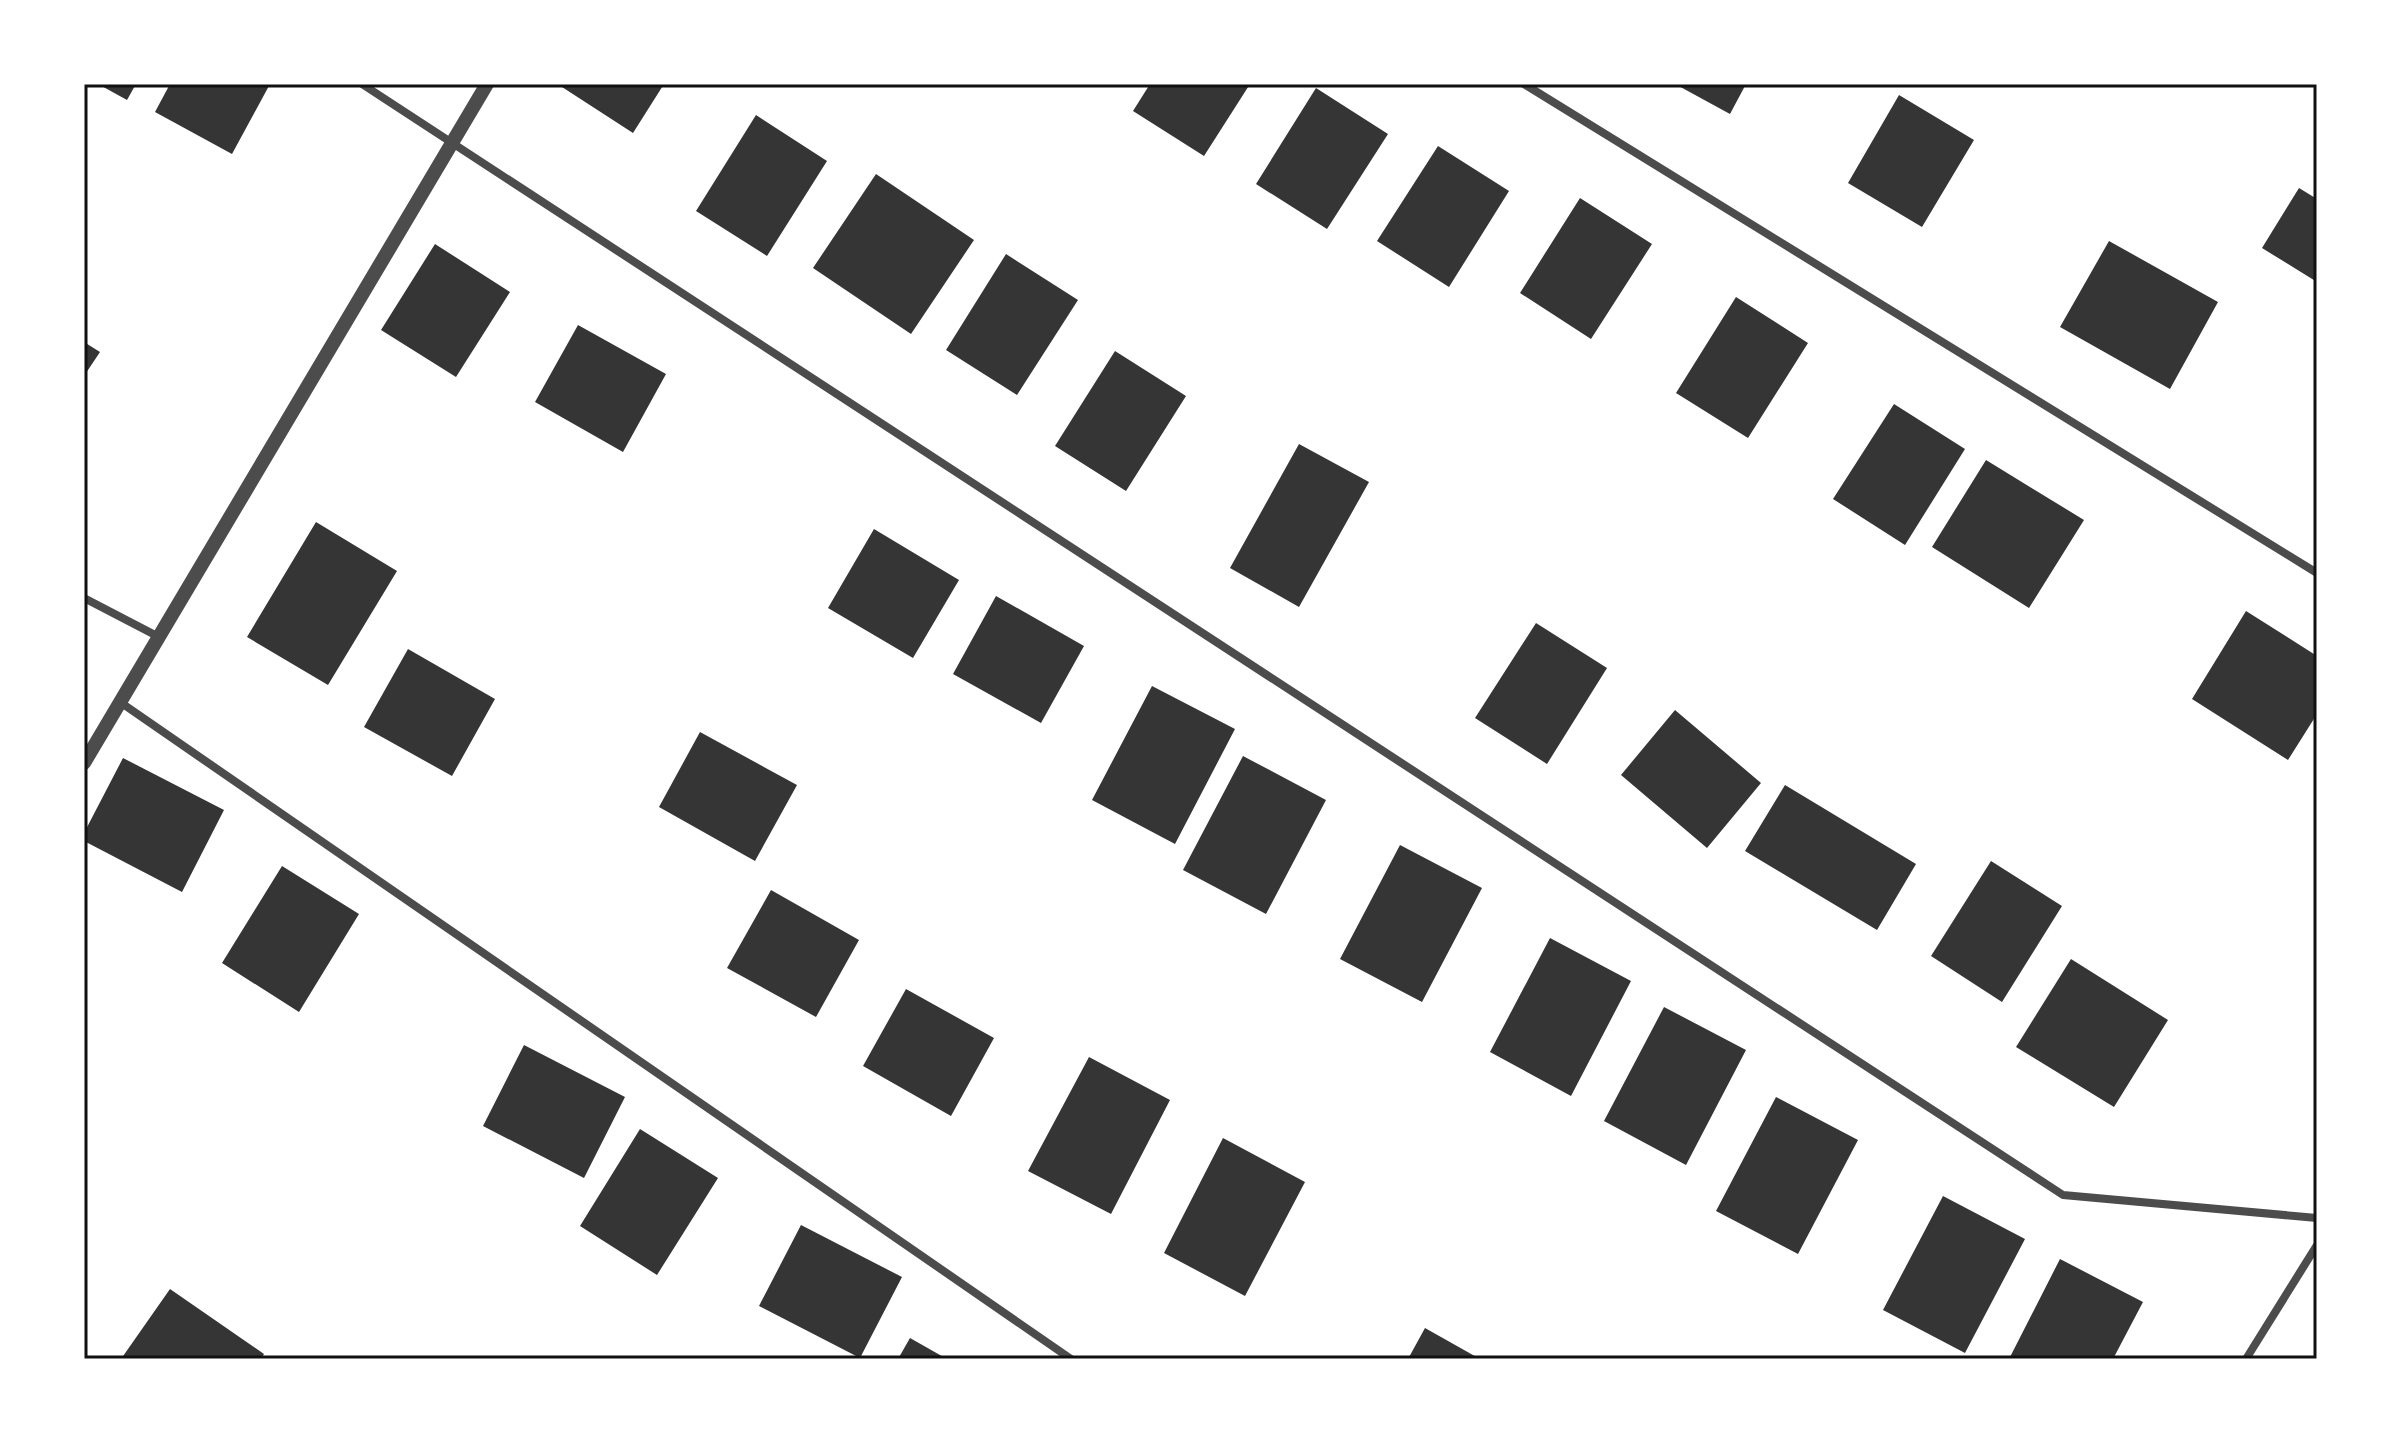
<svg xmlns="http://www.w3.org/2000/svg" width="2401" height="1443" viewBox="0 0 2401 1443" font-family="Helvetica,sans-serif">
  <rect width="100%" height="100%" fill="#fff"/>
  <!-- building -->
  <path fill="#353535" d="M98 84H136L127 100Z
    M170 84H270L232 154 155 112Z
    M564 84H664L633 133 562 87Z
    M1150 84H1250L1204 156 1133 111Z
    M1675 84H1746L1730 114Z
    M1316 88 1388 134 1327 229 1256 184Z
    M1899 95 1974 140 1922 227 1848 183Z
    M756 115 827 161 767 256 696 211Z
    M1438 146 1509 191 1449 287 1377 241Z
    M876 174 974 240 911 334 813 268Z
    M2299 188 2317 199V282L2262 248Z
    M1580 198 1652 244 1591 339 1520 293Z
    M2109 241 2218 302 2170 389 2060 327Z
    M435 244 510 292 456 377 381 330Z
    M1006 254 1078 300 1017 395 946 350Z
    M1736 297 1808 343 1748 438 1676 393Z
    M578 325 666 374 623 452 535 402Z
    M84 342 100 352 84 376Z
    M1115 351 1186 396 1126 491 1055 446Z
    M1894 404 1965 449 1905 545 1833 499Z
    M1299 444 1369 482 1299 607 1230 568Z
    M1986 460 2084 520 2029 608 1932 547Z
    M316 522 397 571 328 685 247 637Z
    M874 529 959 580 913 658 828 608Z
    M996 596 1084 646 1041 723 953 674Z
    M2246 611 2317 656V714L2288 760 2192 699Z
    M1536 623 1607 668 1547 764 1475 718Z
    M408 649 495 699 452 776 364 727Z
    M1152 686 1235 729 1175 844 1092 800Z
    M1675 710 1761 783 1707 848 1621 775Z
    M700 732 797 785 755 861 659 807Z
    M1243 756 1326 800 1266 914 1183 870Z
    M123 758 224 810 182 892 84 841V833Z
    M1785 785 1916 864 1877 930 1745 851Z
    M1400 845 1482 888 1422 1002 1340 959Z
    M1991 861 2062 906 2002 1002 1931 956Z
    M282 866 359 914 299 1012 222 963Z
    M771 890 859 940 816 1017 727 968Z
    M1550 938 1631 981 1571 1096 1490 1052Z
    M2071 959 2168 1020 2114 1107 2016 1047Z
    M906 989 994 1038 951 1116 863 1066Z
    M1664 1007 1746 1050 1686 1165 1604 1121Z
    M524 1045 625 1097 584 1178 483 1126Z
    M1089 1057 1170 1100 1111 1214 1028 1171Z
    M1776 1097 1858 1140 1798 1254 1716 1211Z
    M640 1129 718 1178 657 1275 580 1226Z
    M1223 1138 1305 1182 1245 1296 1164 1253Z
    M1943 1196 2025 1239 1965 1353 1883 1310Z
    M801 1225 902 1277 860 1358 759 1306Z
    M2060 1259 2143 1302 2113 1359H2009Z
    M170 1289 264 1354 261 1359H121Z
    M1425 1328 1480 1359H1408Z
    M910 1338 947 1359H898Z"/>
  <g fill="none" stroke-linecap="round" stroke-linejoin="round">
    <!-- minor -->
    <path stroke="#4c4c4c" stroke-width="8" d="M362 84 2063 1195 2317 1218
      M1524 84 2317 573
      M84 598 159 637
      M120 702 1071 1359
      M2246 1359 2317 1245"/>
    <!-- tertiary -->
    <path stroke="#4c4c4c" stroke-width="14" d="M84 763 487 84"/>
  </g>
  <!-- border -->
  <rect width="2401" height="1443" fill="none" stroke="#ffffff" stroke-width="172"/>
  <rect x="86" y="86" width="2229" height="1271" fill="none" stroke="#111" stroke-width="3"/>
</svg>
